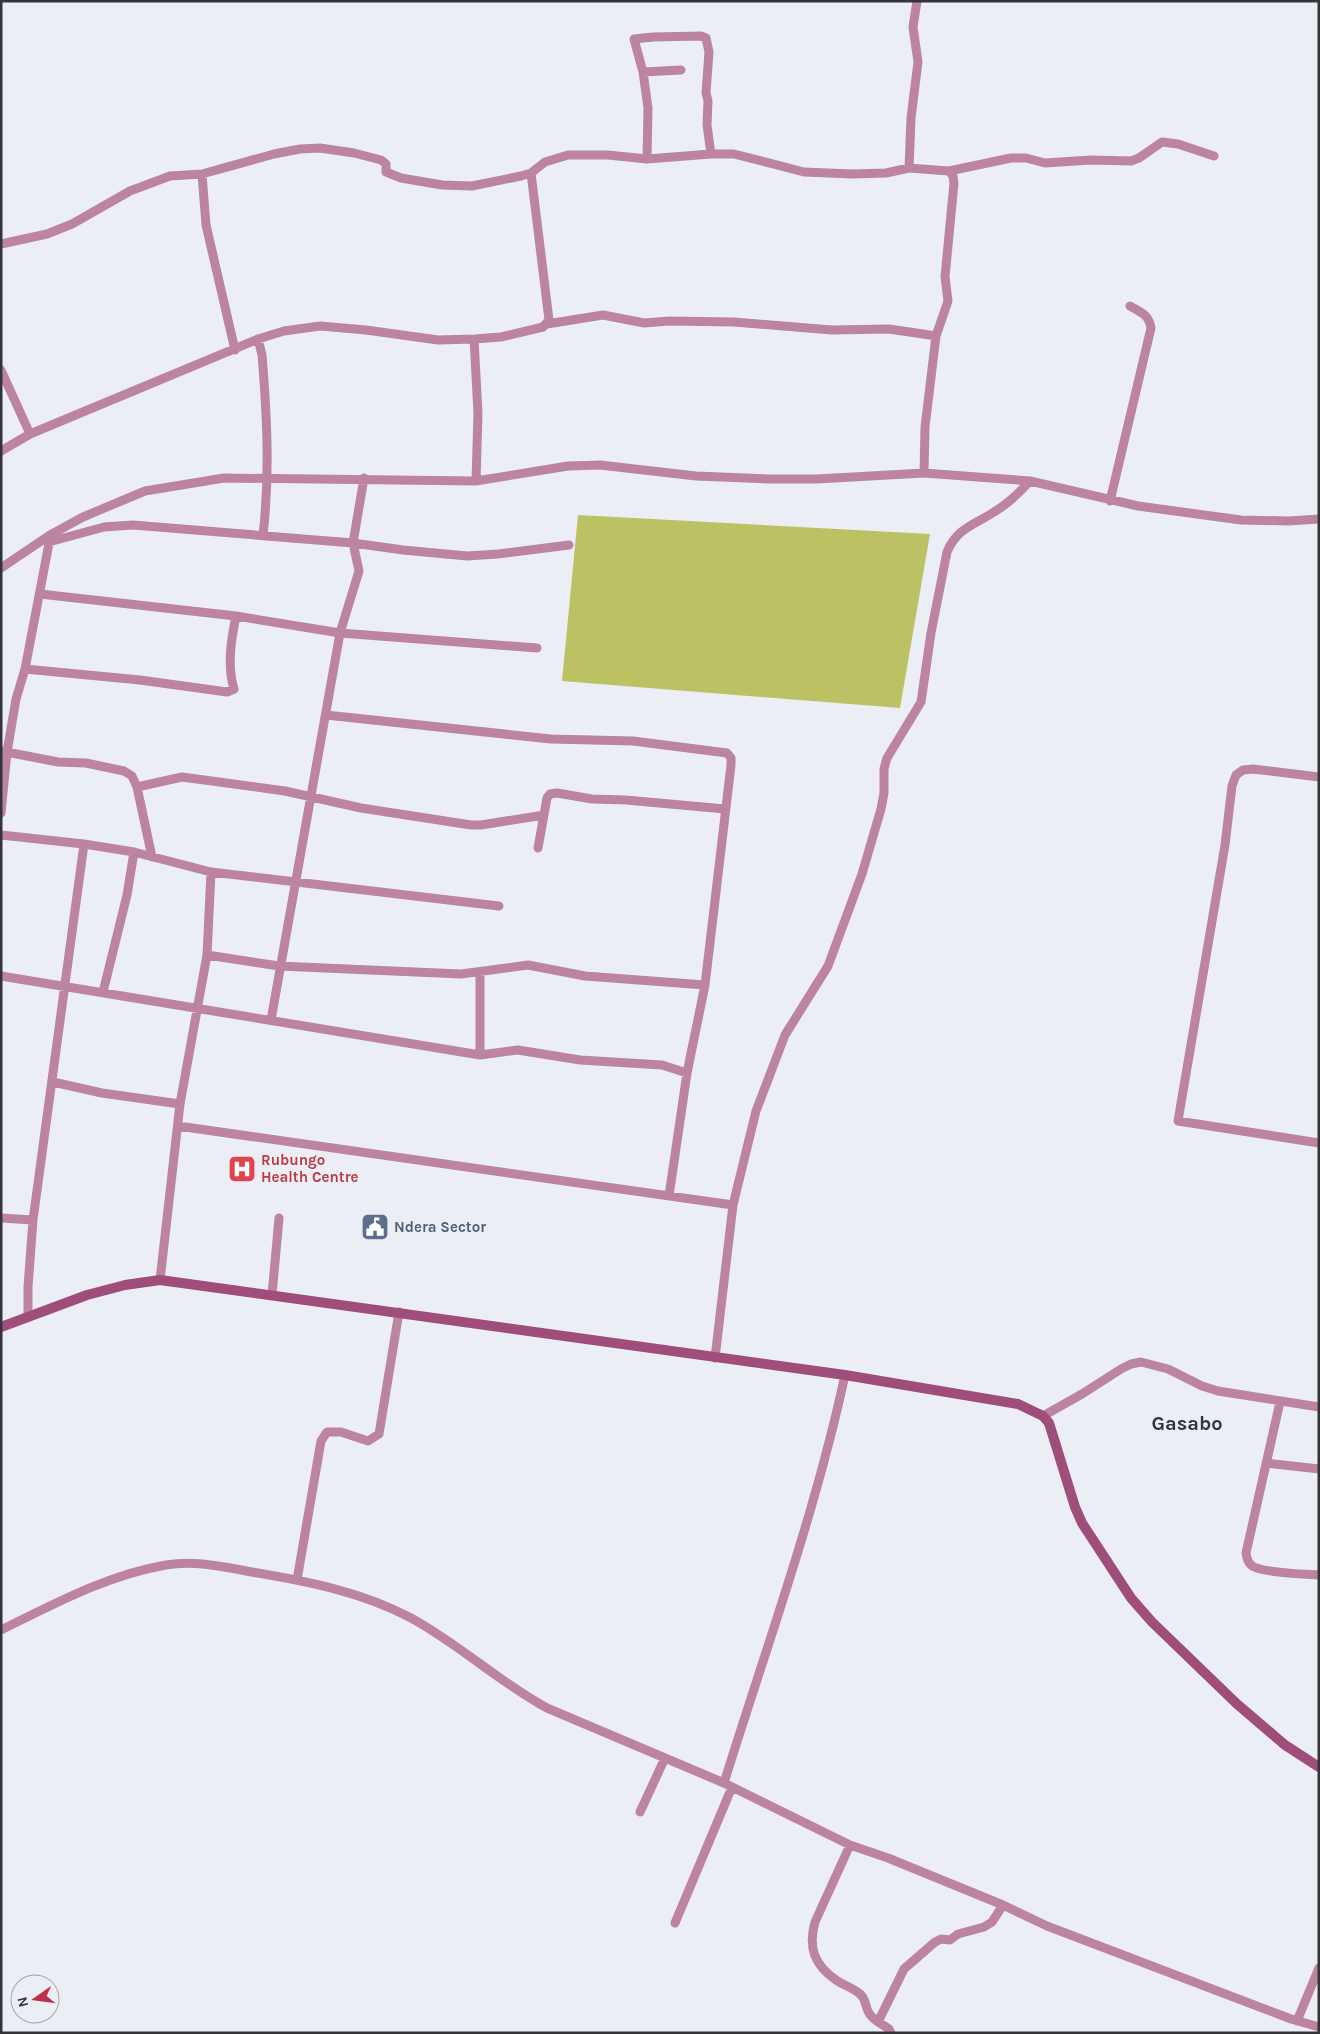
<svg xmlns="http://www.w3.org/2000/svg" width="1320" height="2034" viewBox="0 0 1320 2034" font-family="Karla,sans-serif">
  <rect width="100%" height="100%" fill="#eceef6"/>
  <!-- forest -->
  <path fill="#bcc164" d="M578 515 930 534 900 708 562 681Z"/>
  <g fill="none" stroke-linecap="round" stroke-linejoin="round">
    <!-- street -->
    <path stroke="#bd84a0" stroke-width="9" d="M643 72 681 70
      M647 159 648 108 643 72 634 39 653 37 701 36 706 38 709 52 706 93 708 101 707 125 711 154
      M909 168 911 118 918 62 913 27 917 1
      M949 171 1011 158H1026L1045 163 1091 160 1131 161 1139 158 1162 142 1178 144 1214 156
      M202 174 206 225 235 350
      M1 244 47 234 72 224 130 191 170 176 202 174 274 154 300 149 320 148 354 153 381 160 386 164V172L401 178 442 185 472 186 521 176 531 173 545 162 568 155H608L647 159 711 154H734L804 172 852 174 886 173 909 168 949 171 953 176 954 183 945 277 948 301 936 336 925 427 924 473
      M547 324 603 315 644 323 669 321 734 322 832 330 889 329 936 336
      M258 339 262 355C267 415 270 475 263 535
      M474 339 478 413 476 481
      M1 370 30 434
      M1 451 30 434 258 339 284 331 320 326 366 330 438 340 474 339 501 337 543 327 549 320 531 173
      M1110 501 1151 328C1149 315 1141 312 1130 306
      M49 542 104 527 133 525 353 543 403 550 467 556 498 554 569 545
      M1 568 50 535 83 517 145 491 224 478 476 481 568 466 600 465 696 476 770 479H817L924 473 1030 481 1138 506 1241 520 1288 521 1319 519
      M40 594 236 616 340 633 537 648
      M25 669 140 680 227 692 234 689C227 666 231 640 236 616
      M326 715 551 739 633 741 727 753 731 758V765L705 985 687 1073 669 1196
      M1 751 58 762 86 763 124 771 132 776 137 787 182 777 285 791 361 808 471 825H481L544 815
      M1319 777 1253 769 1243 770 1236 775 1232 786 1225 845 1178 1121 1319 1143
      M137 787 152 857
      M1 813 7 752 16 699 25 669 50 538
      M1 835 84 844 134 852 211 872 499 906
      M538 848 547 798 550 794 557 793 592 799 626 800 725 809
      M207 955 279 966 461 974 528 965 585 976 705 985
      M1 976 480 1055 518 1050 580 1060 662 1065 687 1073
      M103 992 127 895 134 852
      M271 1020 340 633 359 571 353 543 364 478
      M480 1055V972
      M53 1082 102 1093 180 1104
      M178 1126 733 1205
      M1 1218 33 1220
      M160 1280 180 1104 207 955 211 872
      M272 1295 279 1218
      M28 1317V1287L33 1220 84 844
      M715 1358 733 1205 756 1111 785 1035 828 966 862 874 881 809 884 793V769L887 758 921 702 931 633 947 552C957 528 974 525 994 512 1008 504 1019 493 1030 481
      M1280 1402 1246 1553C1247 1559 1248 1564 1254 1567 1267 1573 1303 1574 1319 1575
      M1043 1416 1082 1394 1121 1369 1131 1364 1141 1362 1168 1369 1202 1386 1218 1391 1319 1407
      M1266 1463 1319 1469
      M297 1580 321 1441 327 1432H341L368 1441 379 1434 399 1312
      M1 1630C54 1604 107 1575 166 1565 194 1560 225 1567 252 1572 307 1581 362 1592 411 1618 459 1644 499 1682 547 1708L724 1783 850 1845 888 1858 1003 1905 1047 1926 1291 2019 1319 2027
      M724 1783C766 1648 815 1514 845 1375
      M640 1812 665 1758
      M850 1845 815 1922C808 1947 814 1965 836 1980 843 1985 853 1988 860 1994 866 1999 865 2005 868 2011 871 2019 882 2024 889 2029L891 2033
      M675 1923 732 1787
      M1297 2021 1319 1968
      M878 2022 904 1969 935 1942 941 1939 950 1940 958 1934 984 1927 992 1922 1003 1905"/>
    <!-- secondary -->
    <path stroke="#9f4e7a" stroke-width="10" d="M1 1327 87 1295 125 1285 160 1280 845 1375 1018 1404 1043 1416 1049 1423 1075 1507 1082 1523 1131 1598 1152 1622 1237 1704 1285 1745 1319 1767"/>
  </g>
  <!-- icons -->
  <defs>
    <symbol id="hospital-square" viewBox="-11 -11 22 22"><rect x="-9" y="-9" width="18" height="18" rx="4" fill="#e0444e" stroke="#eceef6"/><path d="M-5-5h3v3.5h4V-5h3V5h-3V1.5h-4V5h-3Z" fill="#fff"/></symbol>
    <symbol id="civic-square" viewBox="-11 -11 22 22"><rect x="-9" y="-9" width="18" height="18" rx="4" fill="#5c6f8a" stroke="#eceef6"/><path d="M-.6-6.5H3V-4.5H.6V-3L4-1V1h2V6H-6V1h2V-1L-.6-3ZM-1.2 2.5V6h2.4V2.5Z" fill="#fff"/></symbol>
  </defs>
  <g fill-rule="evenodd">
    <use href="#hospital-square" x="226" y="1153" width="32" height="32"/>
    <use href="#civic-square" x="359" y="1211" width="32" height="32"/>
  </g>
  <g text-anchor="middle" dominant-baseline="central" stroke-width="5" stroke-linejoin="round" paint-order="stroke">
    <!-- health labels -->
    <g font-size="15" font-weight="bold" fill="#be3a42" stroke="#eceef6" text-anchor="start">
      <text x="261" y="1160">Rubungo<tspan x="261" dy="17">Health Centre</tspan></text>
    </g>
    <!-- service labels -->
    <g font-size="15" font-weight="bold" fill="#4e5e75" stroke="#eceef6" text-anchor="start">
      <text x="394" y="1227">Ndera Sector</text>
    </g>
    <!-- district labels -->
    <g font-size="20" font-weight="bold" fill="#333437" stroke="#eceef6">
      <text x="1187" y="1423">Gasabo</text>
    </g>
  </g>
  <!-- border -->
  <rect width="1320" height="2034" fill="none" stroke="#333437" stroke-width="5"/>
  <!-- north arrow -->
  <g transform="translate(35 1999) rotate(256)"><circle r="24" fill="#eceef6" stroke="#a2a4aa"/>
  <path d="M0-4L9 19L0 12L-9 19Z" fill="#c0304c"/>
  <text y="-8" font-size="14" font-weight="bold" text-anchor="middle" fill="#333437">N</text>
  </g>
</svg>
